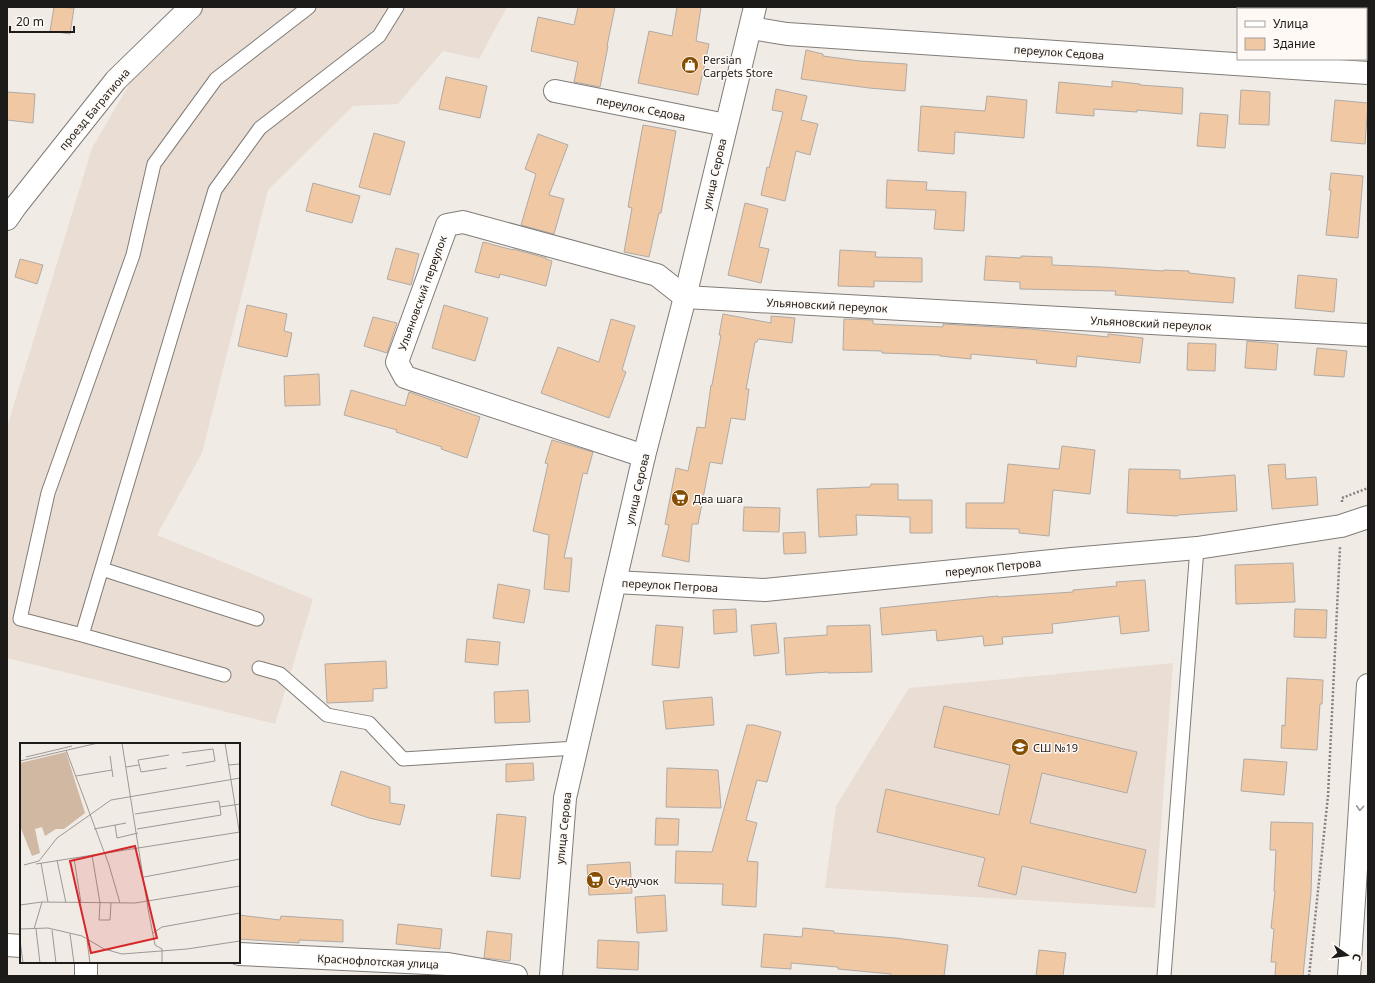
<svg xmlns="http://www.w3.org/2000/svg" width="1375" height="983" viewBox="0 0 1375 983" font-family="'Noto Sans',sans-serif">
  <rect width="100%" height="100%" fill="#f1ebe6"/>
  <!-- built -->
  <path fill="#eaded4" d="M197 7H507L479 59 443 51 398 104 353 106 268 190 202 453 157 535 313 599 275 724 7 658V427L92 148 137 71Z
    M1173 663 1155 908 825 888 836 806 909 688Z"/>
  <!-- building -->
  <path fill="#f0c9a4" stroke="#b0aaa6" d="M54 7 74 8 70 34 50 31Z
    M578 7H615L607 46H608L600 87 574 82 578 62 531 51 538 17 574 25Z
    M677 7H701L696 41 709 44 698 95 638 83 649 31 672 36Z
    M806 50 823 54V56L860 61 907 64 905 91 869 88 801 79Z
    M446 77 487 86 480 118 439 109Z
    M1112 81 1140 84V85L1183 88 1182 114 1137 110V112L1094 109V116L1056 113 1059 82 1112 87Z
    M776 89 807 96 801 120 818 124 810 155 796 151 785 201 761 195 767 167 769 168 783 112 772 110Z
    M1241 90 1270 92 1269 125 1239 124Z
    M7 92 35 94 33 123 7 120Z
    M987 96 1027 100 1024 138 955 132 954 154 918 151 921 106 985 111Z
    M1335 100 1368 103 1365 144 1331 141Z
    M1200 113 1228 115 1225 148 1197 146Z
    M643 125 676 131 661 213H659L649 257 624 252 632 208 628 207Z
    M374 133 405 142 390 195 359 187Z
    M538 134 568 145 549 195 564 199 554 234 521 225 536 174 525 169Z
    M1331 173 1363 176 1358 238 1326 235 1331 190H1329Z
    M887 180 927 182 926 190 966 192 964 231 934 229 936 210 886 208Z
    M313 183 360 196 352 223 306 211Z
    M745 203 768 209 759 247 769 249 761 283 728 275Z
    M483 242 513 250V249L546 258V259L552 261 546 286 500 274 499 278 475 272Z
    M396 248 419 254 411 285 387 279Z
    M840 250 876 252 875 257 922 258V282L874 281V287L838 286Z
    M986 256 1021 258V256L1052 257V265L1101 267 1164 271V270L1189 271V273L1235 278 1233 303 1115 295 1116 291 1020 289V282L984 280Z
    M20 259 43 265 37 284 15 277Z
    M1298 275 1337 279 1334 312 1295 308Z
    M247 305 287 314 284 331 292 333 287 357 238 346Z
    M444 305 488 318 475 361 432 348Z
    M723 314 771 323V316L795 318 792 343 758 339 757 342H755L746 389H749L745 420 731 418 722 464 710 462 698 524H692L689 562 662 556 669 525 665 524 676 468 688 471 697 427 705 428 711 385H712L721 335H719Z
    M373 317 397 323 387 353 364 346Z
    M611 319 635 326 622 370 626 372 609 418 541 393 558 347 599 362Z
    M844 319 873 320V324L943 327V324L1029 329 1108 337V334L1143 338 1140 363 1077 356 1076 367 1036 363 1037 360 971 354V359L940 356V355L882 353V351L843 350Z
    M1247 341 1278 344 1276 370 1245 368Z
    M1188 343 1216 344 1215 371 1187 370Z
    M1317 348 1347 351 1344 377 1314 375Z
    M319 374 320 405 285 406 284 376Z
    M351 390 405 406 409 392 480 417 467 458 441 449 442 447 396 432 397 430 344 415Z
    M552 440 593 452 587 474 583 473 564 558H572L569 592 544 589 549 535 533 531 548 464 545 463Z
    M1062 446 1095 450 1090 494 1053 490 1049 536 1019 533V529L966 528V503H1004L1008 464 1059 469Z
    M1285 464 1286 479 1316 477 1318 505 1272 509 1268 465Z
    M1129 469 1180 470V479L1235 475 1237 511 1178 515 1177 516 1127 513Z
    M871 484H898V500H932V533H910V517L856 515 857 535 819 537 817 489 870 487Z
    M744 507 780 508 779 532 743 531Z
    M805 532 806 553 784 554 783 533Z
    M1293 563 1295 602 1236 604 1235 565Z
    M1145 580 1149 631 1121 634 1119 616 1052 624 1053 633 1002 637 1003 644 984 646 983 636 937 641 936 630 882 635 880 608 998 596V597L1073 592V590L1117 586 1116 582Z
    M498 584 530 590 524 623 493 618Z
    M736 609 737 632 714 634 713 610Z
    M1295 609 1327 610 1326 638 1294 637Z
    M776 623 779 653 754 656 751 625Z
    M656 625 683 627 679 668 652 665Z
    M870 625 872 672 828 673V672L786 675 784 638 827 635V626Z
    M467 639 500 642 498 665 465 662Z
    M386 661 387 688 373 689V701L327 703 325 664Z
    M1287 678 1323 680 1322 704H1320L1317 750 1281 748 1282 725 1285 726Z
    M528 690 530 722 495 723 494 692Z
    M712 697 714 725 666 729 663 701Z
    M944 706 1137 752 1127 793 1042 773 1030 823 1146 850 1136 893 1022 866 1016 895 978 886 985 858 877 832 886 789 999 815 1010 765 934 747Z
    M747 725H754L781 732 767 782 757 780 746 820 757 823 747 861 758 862 756 907 722 905 723 884 675 883 676 851 712 852Z
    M1244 759 1287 762 1284 795 1241 791Z
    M533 763 534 780 506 782V764Z
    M667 768 718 770 721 808 666 807Z
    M341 771 390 787V803L405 805 400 825 369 818 331 805Z
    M497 814 526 817 520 879 491 876Z
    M656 818 679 819 678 845H655Z
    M1271 822 1313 823 1311 893 1303 976H1275L1276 962H1271L1274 929 1271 928 1275 891H1274L1276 850H1270Z
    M630 862 632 893 589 895 587 865Z
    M665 895 667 931 637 933 635 897Z
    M239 915 280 920 281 916 343 920V942L299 940V943L239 939Z
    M398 924 442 929 440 949 396 944Z
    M803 928 834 931V933L896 938 948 945 944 976H891V974L838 969V967L791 963V969L761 967 764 934 802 937Z
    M487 931 512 934 510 961 484 958Z
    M598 940 639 942 638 970 597 968Z
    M1039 950 1066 953 1063 976H1036Z"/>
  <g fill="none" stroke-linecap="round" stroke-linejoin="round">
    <defs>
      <path id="lane" d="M102 569 257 619
        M82 635 215 190 260 128 379 36 397 7
        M259 668 280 674 327 715 369 723 403 759 576 748
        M224 675 82 635 20 619 48 493 133 255 154 164 216 79 309 7
        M1164 976 1197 548"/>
      <path id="street" d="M751 28 787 34 1368 73
        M555 91 726 125
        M7 219 16 206 116 80 191 7
        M644 456 405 377 397 362 447 225 463 222 657 275 685 297 1368 335
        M615 582 765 590 1072 559 1197 548 1341 526 1368 517
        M7 945 21 946
        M239 954 448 964 516 976
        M86 962V976"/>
      <path id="secondary" d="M551 976 565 798 644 456 685 297 755 7
        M1349 976 1368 685"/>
    </defs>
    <!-- lane casing -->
    <use href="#lane" stroke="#817c77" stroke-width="15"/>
    <!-- street casing -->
    <use href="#street" stroke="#817c77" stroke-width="24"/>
    <!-- secondary casing -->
    <use href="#secondary" stroke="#817c77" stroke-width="24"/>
    <!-- path -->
    <path stroke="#85817e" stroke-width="2.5" stroke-dasharray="2 2" stroke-linecap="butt" d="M1342 502V498L1368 488
      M1309 976 1328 796 1340 547"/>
    <!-- lane -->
    <use href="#lane" stroke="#fff" stroke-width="13"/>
    <!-- street -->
    <use href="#street" stroke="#fff" stroke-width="22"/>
    <!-- secondary -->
    <use href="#secondary" stroke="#fff" stroke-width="22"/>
  </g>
  <!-- one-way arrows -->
  <defs><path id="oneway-chevron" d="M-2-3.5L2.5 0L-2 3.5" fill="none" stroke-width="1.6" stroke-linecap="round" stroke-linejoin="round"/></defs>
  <use stroke="#999898" href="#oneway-chevron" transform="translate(1360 808) rotate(94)"/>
  <!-- icons -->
  <defs>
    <symbol id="shop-disc" viewBox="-11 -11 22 22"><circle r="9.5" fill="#874e02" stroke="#fef9f4"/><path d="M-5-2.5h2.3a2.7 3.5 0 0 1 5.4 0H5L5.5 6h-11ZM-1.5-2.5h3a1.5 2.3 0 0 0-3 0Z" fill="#fff"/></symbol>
    <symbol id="supermarket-disc" viewBox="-11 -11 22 22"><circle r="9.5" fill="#874e02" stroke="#fef9f4"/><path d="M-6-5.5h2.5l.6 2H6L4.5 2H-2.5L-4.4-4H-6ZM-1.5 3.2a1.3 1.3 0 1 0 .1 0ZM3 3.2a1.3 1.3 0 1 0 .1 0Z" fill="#fff"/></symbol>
    <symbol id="school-disc" viewBox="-11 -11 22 22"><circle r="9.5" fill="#874e02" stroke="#fef9f4"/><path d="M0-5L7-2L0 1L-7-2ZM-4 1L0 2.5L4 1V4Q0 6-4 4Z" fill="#fff"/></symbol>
  </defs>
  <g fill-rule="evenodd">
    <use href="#shop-disc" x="680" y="55" width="20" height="20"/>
    <use href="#supermarket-disc" x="670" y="488" width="20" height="20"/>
    <use href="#school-disc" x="1010" y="737" width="20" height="20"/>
    <use href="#supermarket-disc" x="585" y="870" width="20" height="20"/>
  </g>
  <g text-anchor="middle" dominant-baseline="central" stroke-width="3" stroke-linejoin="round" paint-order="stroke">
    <!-- street labels -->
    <g font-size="11" fill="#1d1b19" stroke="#fef9f4">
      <text transform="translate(1059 52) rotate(4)">переулок Седова</text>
      <text transform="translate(641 108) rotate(11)">переулок Седова</text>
      <text transform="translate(94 109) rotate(-50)">проезд Багратиона</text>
      <text transform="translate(714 174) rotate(-77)">улица Серова</text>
      <text transform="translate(422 293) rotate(-70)">Ульяновский переулок</text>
      <text transform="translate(827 305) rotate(3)">Ульяновский переулок</text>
      <text transform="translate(1151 323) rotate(3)">Ульяновский переулок</text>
      <text transform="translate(637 489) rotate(-77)">улица Серова</text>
      <text transform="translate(993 567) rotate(-6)">переулок Петрова</text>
      <text transform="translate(670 585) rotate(3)">переулок Петрова</text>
      <text transform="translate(563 828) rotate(-84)">улица Серова</text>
      <text transform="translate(378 961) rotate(3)">Краснофлотская улица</text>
    </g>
    <!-- poi labels -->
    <g font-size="11" fill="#1d1b19" stroke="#fef9f4" text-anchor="start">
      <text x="703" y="59">Persian<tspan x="703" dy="13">Carpets Store</tspan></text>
      <text x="693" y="498">Два шага</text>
      <text x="1033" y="747">СШ №19</text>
      <text x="608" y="880">Сундучок</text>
    </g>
  </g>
  <!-- overview -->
  <g transform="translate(20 743)">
    <rect width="220" height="220" fill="#f1ebe6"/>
    <path d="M46 9 65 70 44 86H36L25 93 22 84 15 86 20 110 12 113 0 83V20Z" fill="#d0b8a2"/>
    <path fill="none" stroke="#9c9894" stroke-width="1" d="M102 0 128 166 135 202 142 206V220M205 0 220 93M46 7 89 122 100 160M162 10 193 6 195 18 166 23M90 13 93 34M6 14 52 3M0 18 78 0M208 22 220 21M106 24 119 22M147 25 121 29 118 17 149 12M56 33 92 27M200 64 220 61M115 71 199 58 201 72 117 86M95 82 97 95 118 90M74 86 106 80M72 112 80 160 79 177H90L91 160M54 115 61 160M37 117 46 160M21 120 28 159M16 121 220 89M4 122 19 118 37 95 91 57 220 35M124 134 220 116M0 162 22 159 115 160 220 143M0 186 28 185 62 193 84 206 102 211 167 206 220 198M14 186 22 159M16 186 20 220M32 187 36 220M133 190 142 184 220 170M50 191 54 220M0 197 3 220M67 197 70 220"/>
    <path fill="#d62828" fill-opacity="0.15" stroke="#d62828" stroke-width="2" d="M115 103 137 195 71 210 50 118Z"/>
    <rect width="220" height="220" fill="none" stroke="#1d1b19" stroke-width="2"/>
  </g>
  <!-- border -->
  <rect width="1375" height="983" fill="none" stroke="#1d1b19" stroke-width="16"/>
  <!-- legend -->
  <rect x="1237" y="8" width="130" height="52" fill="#fef9f4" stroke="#a4a09c"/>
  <rect x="1245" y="21" width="20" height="6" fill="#ffffff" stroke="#a4a09c"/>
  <text x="1273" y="28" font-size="12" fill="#1d1b19">Улица</text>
  <rect x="1245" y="38" width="20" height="12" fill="#f0c9a4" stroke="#a4a09c"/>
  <text x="1273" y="48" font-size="12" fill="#1d1b19">Здание</text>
  <!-- north arrow -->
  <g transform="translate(1347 955) rotate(103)" stroke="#fef9f4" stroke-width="3" paint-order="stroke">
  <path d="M0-3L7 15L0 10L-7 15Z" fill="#1d1b19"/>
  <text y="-6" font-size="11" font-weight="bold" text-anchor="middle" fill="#1d1b19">С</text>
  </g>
  <!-- scale -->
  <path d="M10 26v6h64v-6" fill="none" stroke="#1d1b19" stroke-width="2"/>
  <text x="16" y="26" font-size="12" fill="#1d1b19" stroke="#fef9f4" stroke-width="3" paint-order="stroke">20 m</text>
</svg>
